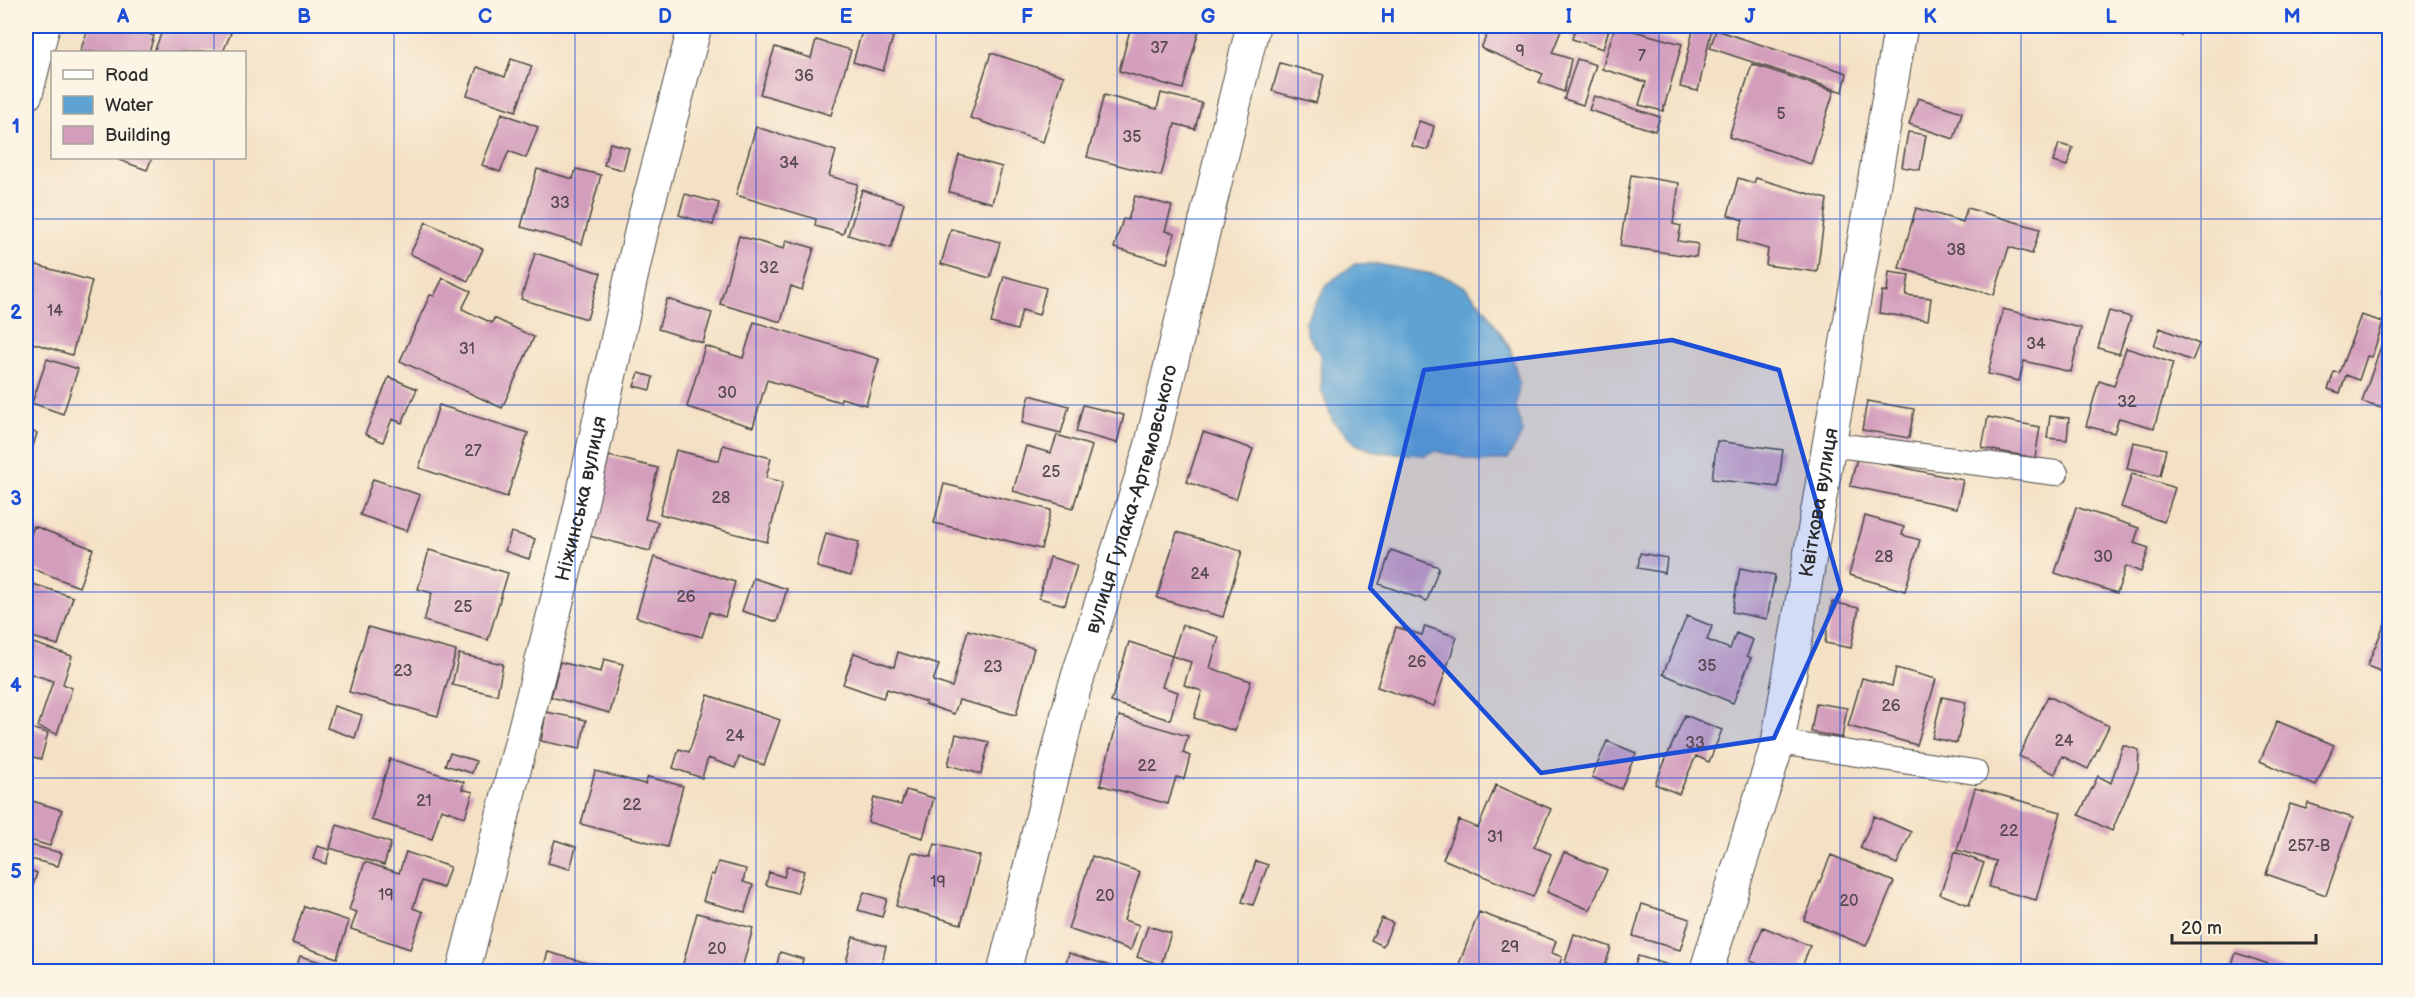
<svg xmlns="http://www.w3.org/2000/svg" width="2415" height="997" viewBox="0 0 2415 997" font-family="'Balsamiq Sans',sans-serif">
  <rect width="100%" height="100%" fill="#fcf5e5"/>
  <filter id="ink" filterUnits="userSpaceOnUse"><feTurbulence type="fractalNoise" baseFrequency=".0167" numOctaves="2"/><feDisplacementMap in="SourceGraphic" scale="12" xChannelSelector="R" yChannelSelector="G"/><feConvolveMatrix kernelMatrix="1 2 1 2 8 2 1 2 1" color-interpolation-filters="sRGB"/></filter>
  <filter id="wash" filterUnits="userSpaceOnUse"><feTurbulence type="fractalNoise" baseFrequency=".008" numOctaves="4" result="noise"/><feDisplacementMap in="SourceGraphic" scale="24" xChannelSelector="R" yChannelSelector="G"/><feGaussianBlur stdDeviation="1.35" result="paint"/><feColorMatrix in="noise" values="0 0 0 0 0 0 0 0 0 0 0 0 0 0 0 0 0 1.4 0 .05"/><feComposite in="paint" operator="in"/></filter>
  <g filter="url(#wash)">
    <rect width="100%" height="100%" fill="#f4e1c5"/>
    <!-- water -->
    <path fill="#5ea3d3" stroke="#44677f" stroke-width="1.5" d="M1355 264H1377L1443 276 1464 286 1486 310 1511 350 1519 384 1516 407 1523 432 1508 459 1480 462 1436 451 1425 455 1376 452 1356 444 1333 421 1321 389 1320 354 1307 334 1305 323 1327 284Z"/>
    <g id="blocks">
      <!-- building -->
      <path fill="#d39dbc" d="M89 26H134L133 29 154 36 149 52H80Z
        M164 26H212L231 33 223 52H154Z
        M1131 26H1200L1183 89 1119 71Z
        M1491 26H1563L1552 53 1571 59 1564 92 1539 82 1543 74 1481 48Z
        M1576 26H1610L1603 49 1572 39Z
        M1615 26 1682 44 1663 111 1639 105 1646 82 1602 69Z
        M1694 26 1712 28 1698 91 1680 87Z
        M2158 26H2185L2181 35Z
        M863 28 893 37 883 71 853 62Z
        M1716 30 1847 73 1843 92 1710 48Z
        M816 40 851 50 831 115 760 94 775 47 811 58Z
        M991 53 1064 76 1043 142 970 118Z
        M511 59 532 66 516 111 467 95 477 67 505 77Z
        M1577 59 1596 65 1583 105 1564 99Z
        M1280 63 1324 75 1316 103 1272 91Z
        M1752 64 1834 91 1811 164 1729 137Z
        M1161 93 1202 103 1195 129 1175 124 1161 176 1087 157 1104 95 1157 109Z
        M1594 96 1660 117 1655 131 1589 110Z
        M1918 98 1962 112 1954 139 1909 124Z
        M502 113 538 127 526 158 509 151 500 172 482 165Z
        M1419 121 1434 126 1428 150 1412 146Z
        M756 127 836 151 829 176 858 184 843 234 815 226 816 219 736 195Z
        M1908 132 1926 135 1920 170 1902 167Z
        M610 143 629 148 623 170 604 165Z
        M2059 144 2073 148 2067 166 2053 162Z
        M959 155 1002 167 992 203 949 192Z
        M120 158H152L147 170 119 160Z
        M537 169 573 179 576 169 601 175 582 244 521 227Z
        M1631 175 1679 183 1673 224 1681 226 1678 241 1698 244 1696 257 1620 246Z
        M1738 178 1754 183 1756 178 1827 199 1817 272 1766 265 1768 249 1737 240 1743 220 1728 215Z
        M862 190 904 203 891 248 848 235Z
        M685 194 719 203 713 225 679 215Z
        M1135 196 1172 206 1165 231 1175 233 1167 263 1114 248 1123 219 1128 220Z
        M1916 208 1963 222 1967 208 2040 229 2032 254 2009 247 1994 295 1899 268Z
        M426 222 483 249 468 281 410 254Z
        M951 229 1000 242 990 278 941 264Z
        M739 236 784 249 786 240 814 248 802 290 791 286 781 322 720 304Z
        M535 253 601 273 587 319 521 299Z
        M26 262 92 281 72 355 26 341Z
        M1889 272 1909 275 1906 295 1931 298 1928 320 1879 313 1882 291 1887 292Z
        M2388 273 2390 274V312L2385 310 2382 291Z
        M1004 276 1046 288 1039 315 1022 310 1017 330 991 323Z
        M443 278 471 291 462 309 492 323 494 318 534 337 502 408 400 361 430 295 434 296Z
        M667 299 712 313 703 343 658 329Z
        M2003 309 2081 328 2071 372 2024 361 2019 381 1988 374Z
        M2109 311 2131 317 2119 354 2098 348Z
        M2361 315 2383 322 2372 357 2367 356 2359 380 2346 375 2340 393 2328 389 2334 372 2339 373Z
        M754 322 879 359 866 405 841 398 840 402 767 380 753 427 687 407 705 346 743 358Z
        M2160 328 2199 344 2192 361 2154 346Z
        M2385 334 2390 336V411L2362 402Z
        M2126 348 2173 363 2154 428 2119 418 2114 433 2086 426 2099 381 2114 386Z
        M47 359 78 369 63 414 32 403Z
        M639 373 653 377 650 390 634 386Z
        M389 377 417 389 402 423 392 419 383 442 365 434Z
        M1030 395 1069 406 1061 433 1022 423Z
        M1867 401 1914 409 1909 438 1862 430Z
        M439 405 528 433 507 497 419 468Z
        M1083 405 1124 415 1117 443 1076 432Z
        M2050 416 2069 418 2067 440 2047 438Z
        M1988 417 2040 427 2035 458 1982 448Z
        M26 430 37 433 26 470Z
        M1203 432 1253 449 1236 499 1187 482Z
        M1057 435 1092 446 1073 508 1013 491 1026 446 1051 453Z
        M1717 441 1783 450 1778 487 1712 479Z
        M2133 442 2166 449 2160 476 2127 469Z
        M723 445 771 458 766 478 783 482 767 542 660 514 676 450 719 461Z
        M609 456 658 468 645 519 658 522 650 551 589 536Z
        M1857 458 1963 480 1957 508 1850 486Z
        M2132 474 2175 488 2164 522 2121 507Z
        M373 479 420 495 407 531 360 515Z
        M944 484 1051 510 1041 549 934 523Z
        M2076 507 2139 528 2134 543 2149 548 2141 572 2126 566 2117 593 2055 573Z
        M1865 516 1904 527 1902 535 1920 540 1905 591 1849 575Z
        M34 526 93 549 79 587 26 566V548Z
        M511 532 535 539 529 559 505 551Z
        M1177 532 1242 551 1223 617 1157 598Z
        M826 533 859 542 851 576 817 567Z
        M429 550 508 573 488 640 424 621 432 593 418 589Z
        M1391 550 1439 567 1427 601 1379 584Z
        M1640 553 1667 558 1665 573 1638 568Z
        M654 557 735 582 725 617 710 612 702 637 636 617Z
        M1050 557 1077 565 1065 605 1039 598Z
        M1740 568 1775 575 1767 619 1732 612Z
        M753 578 787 589 777 622 742 611Z
        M33 584 73 597 58 645 26 635V608Z
        M1832 602 1859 608 1851 648 1825 643Z
        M1687 616 1712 626 1707 640 1730 649 1736 633 1753 640 1747 656 1751 658 1733 703 1663 674Z
        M2386 621 2390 623V675L2367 666Z
        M1182 625 1219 637 1210 668 1251 681 1235 731 1194 718 1202 691 1184 685 1191 662 1172 656 1162 687 1178 692 1170 720 1111 702 1129 642 1172 656Z
        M1425 626 1457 637 1434 706 1377 687 1396 627 1422 635Z
        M368 627 456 651 438 716 349 692Z
        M968 630 1034 648 1016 715 959 700 954 714 925 704 926 702 887 689 883 698 843 684 854 653 894 667 898 652 939 665 933 681 952 687Z
        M33 643 72 656 63 684 72 688 57 734 38 727 53 681 26 672Z
        M459 654 503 664 497 695 452 685Z
        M604 659 623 664 610 713 551 697 560 662 601 672Z
        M1896 668 1936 679 1917 745 1848 726 1862 678 1892 686Z
        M708 695 780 720 764 765 739 757 735 768 708 758 702 778 673 768 679 749 689 752Z
        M2048 696 2109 726 2088 769 2062 756 2055 774 2019 756Z
        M1942 697 1966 702 1957 743 1932 738Z
        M1816 703 1847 708 1842 738 1811 732Z
        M334 706 362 715 355 738 327 728Z
        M546 712 586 720 580 749 541 741Z
        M1685 715 1722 730 1709 762 1696 756 1679 794 1655 784Z
        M1119 716 1188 736 1183 753 1190 756 1184 779 1176 777 1168 804 1100 785Z
        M2277 721 2334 745 2316 786 2260 761Z
        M26 727 48 733 41 759 26 755Z
        M956 734 989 742 981 774 948 765Z
        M1607 741 1636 753 1621 789 1592 777Z
        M2123 745 2139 750 2138 770 2112 831 2079 815 2098 776 2111 783Z
        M450 753 476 761 472 773 445 765Z
        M390 759 464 782 462 789 473 792 465 817 441 809 432 839 371 820Z
        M595 771 645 784 648 777 683 786 667 847 581 824Z
        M1496 785 1551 809 1534 847 1551 854 1533 897 1443 859 1459 820 1478 828Z
        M1975 788 2061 812 2036 900 1989 887 1996 861 1957 850Z
        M906 790 934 798 923 838 868 822 874 798 901 805Z
        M26 799 62 810 50 846 26 839Z
        M2308 803 2353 818 2326 895 2266 874 2290 804 2306 809Z
        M1874 816 1911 832 1897 864 1860 848Z
        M337 825 391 843 384 865 330 848Z
        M555 840 576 847 570 869 548 863Z
        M26 844 62 853 58 866 26 858Z
        M935 844 980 856 961 924 896 906 912 852 931 857Z
        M317 846 330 850 326 864 313 859Z
        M406 852 450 867 443 888 422 881 413 908 423 912 410 949 351 929 357 912 349 910 365 862 399 873Z
        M1564 852 1607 870 1590 910 1547 892Z
        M1955 852 1984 863 1969 905 1940 894Z
        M1831 855 1894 882 1866 946 1804 920Z
        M1092 856 1140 872 1124 920 1139 925 1131 950 1068 929Z
        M1256 861 1268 865 1253 905 1242 902Z
        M718 862 746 869 743 882 753 885 745 912 703 901 711 874 714 875Z
        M787 866 804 871 797 893 766 885 769 872 784 877Z
        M26 868 37 873 28 901H26Z
        M864 892 887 899 882 917 858 910Z
        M1642 904 1690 919 1680 950 1633 936Z
        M304 906 349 921 337 958 292 943Z
        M1479 912 1556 941 1552 953 1562 957 1557 972H1456Z
        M697 913 753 928 741 972 681 971Z
        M1382 918 1393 923 1383 946 1371 940Z
        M1148 926 1171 933 1161 965 1137 957Z
        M1763 927 1810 946 1800 972H1778L1750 961Z
        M1574 934 1611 947 1603 972H1592L1565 962Z
        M853 937 886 946 880 972H843Z
        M548 952 612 970 611 972H542Z
        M780 952 803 959 800 972H775Z
        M1069 953 1126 971V972H1063Z
        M2236 953 2289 971V972H2229Z
        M300 956 352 971V972H295Z
        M1638 956 1679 968 1678 972H1633Z"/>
    </g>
  </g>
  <g filter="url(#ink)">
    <use href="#blocks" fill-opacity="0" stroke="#494642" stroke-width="1.5"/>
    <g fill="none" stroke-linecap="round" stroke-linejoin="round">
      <defs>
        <path id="service" d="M1829 444 2056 473
          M1778 742 1975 772"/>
        <g id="minor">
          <path d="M26 94 43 26"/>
          <path id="s1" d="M463 972 578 518 642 228 695 26"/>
          <path id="s2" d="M1004 972 1074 689 1151 447 1253 26"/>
          <path id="s3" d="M1706 972 1778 742 1901 26"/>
        </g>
      </defs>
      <!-- service casing -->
      <use href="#service" stroke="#494642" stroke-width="26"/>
      <!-- minor casing -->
      <use href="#minor" stroke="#494642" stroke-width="35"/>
      <!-- service -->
      <use href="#service" stroke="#fff" stroke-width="24"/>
      <!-- minor -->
      <use href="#minor" stroke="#fff" stroke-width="33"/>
    </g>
  </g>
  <!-- marked area -->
  <path fill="#1d4ed8" fill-opacity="0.2" stroke="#1d4ed8" stroke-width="4.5" stroke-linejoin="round" d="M1672 340 1779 370 1841 590 1774 738 1541 773 1370 588 1424 370Z"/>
  <!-- grid -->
  <path fill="none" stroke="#1d4ed8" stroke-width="1.5" stroke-opacity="0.55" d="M214 26V52M394 26V972M575 26V972M756 26V972M936 26V972M1117 26V972M1298 26V972M1479 26V972M1659 26V972M1840 26V972M2021 26V972M2201 26V972M214 158V972M26 219H2390M26 405H2390M26 592H2390M26 778H2390"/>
  <g text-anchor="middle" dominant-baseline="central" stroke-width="5" stroke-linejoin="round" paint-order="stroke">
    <!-- number labels -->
    <g font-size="16" fill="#55484f">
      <text x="1159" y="48">37</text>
      <text x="1520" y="51">9</text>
      <text x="1642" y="56">7</text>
      <text x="804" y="76">36</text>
      <text x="1781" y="114">5</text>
      <text x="1132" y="137">35</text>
      <text x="789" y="163">34</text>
      <text x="560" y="203">33</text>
      <text x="1956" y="250">38</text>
      <text x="769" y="268">32</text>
      <text x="55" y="311">14</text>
      <text x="2036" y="344">34</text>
      <text x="467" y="349">31</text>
      <text x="727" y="393">30</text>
      <text x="2127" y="402">32</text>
      <text x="473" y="451">27</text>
      <text x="1051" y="472">25</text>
      <text x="721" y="498">28</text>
      <text x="1884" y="557">28</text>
      <text x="2103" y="557">30</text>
      <text x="1200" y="574">24</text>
      <text x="686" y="597">26</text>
      <text x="463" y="607">25</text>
      <text x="1417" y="662">26</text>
      <text x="1707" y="666">35</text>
      <text x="993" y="667">23</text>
      <text x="403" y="671">23</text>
      <text x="1891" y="706">26</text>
      <text x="735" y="736">24</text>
      <text x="2064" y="741">24</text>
      <text x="1695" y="743">33</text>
      <text x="1147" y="766">22</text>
      <text x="424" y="801">21</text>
      <text x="632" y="805">22</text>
      <text x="2009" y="831">22</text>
      <text x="1495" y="837">31</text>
      <text x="2309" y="846">257-В</text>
      <text x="938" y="882">19</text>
      <text x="386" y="895">19</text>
      <text x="1105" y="896">20</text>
      <text x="1849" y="901">20</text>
      <text x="1510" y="947">29</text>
      <text x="717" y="949">20</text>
    </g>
    <!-- street labels -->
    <g font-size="20" fill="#2b2b2b" stroke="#fcf5e5">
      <text stroke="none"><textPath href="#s1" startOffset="488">Ніжинська вулиця</textPath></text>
      <text stroke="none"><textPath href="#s2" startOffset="490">вулиця Гулака-Артемовського</textPath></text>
      <text stroke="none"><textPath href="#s3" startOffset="484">Квіткова вулиця</textPath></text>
    </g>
  </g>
  <!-- margin -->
  <rect width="2415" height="997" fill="none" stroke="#fcf5e5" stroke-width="66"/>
  <!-- legend -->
  <rect x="51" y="51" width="195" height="108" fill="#fcf5e5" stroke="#a8a49b" stroke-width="1.5"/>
  <rect x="63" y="70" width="30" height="9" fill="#ffffff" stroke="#a8a49b" stroke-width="1.5"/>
  <text x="105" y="81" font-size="18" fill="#2b2b2b">Road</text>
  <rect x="63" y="96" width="30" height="18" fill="#5ea3d3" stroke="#a8a49b" stroke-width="1.5"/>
  <text x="105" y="111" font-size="18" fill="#2b2b2b">Water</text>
  <rect x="63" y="126" width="30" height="18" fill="#d39dbc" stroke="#a8a49b" stroke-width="1.5"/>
  <text x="105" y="141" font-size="18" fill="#2b2b2b">Building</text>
  <!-- scale -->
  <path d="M2172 934v9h144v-9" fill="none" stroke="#2b2b2b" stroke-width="3"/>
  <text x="2181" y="934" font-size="18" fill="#2b2b2b" stroke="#fcf5e5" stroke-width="4.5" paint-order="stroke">20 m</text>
  <rect x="33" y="33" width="2349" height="931" fill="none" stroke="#1d4ed8" stroke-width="2"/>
  <g font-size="20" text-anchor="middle" font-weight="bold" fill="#1d4ed8">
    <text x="123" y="23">A</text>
    <text x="304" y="23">B</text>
    <text x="485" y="23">C</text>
    <text x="665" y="23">D</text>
    <text x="846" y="23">E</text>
    <text x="1027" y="23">F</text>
    <text x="1208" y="23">G</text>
    <text x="1388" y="23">H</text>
    <text x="1569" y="23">I</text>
    <text x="1750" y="23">J</text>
    <text x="1930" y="23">K</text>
    <text x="2111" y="23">L</text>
    <text x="2292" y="23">M</text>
    <text x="16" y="133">1</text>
    <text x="16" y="319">2</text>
    <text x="16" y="505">3</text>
    <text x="16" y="692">4</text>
    <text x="16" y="878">5</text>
  </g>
</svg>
